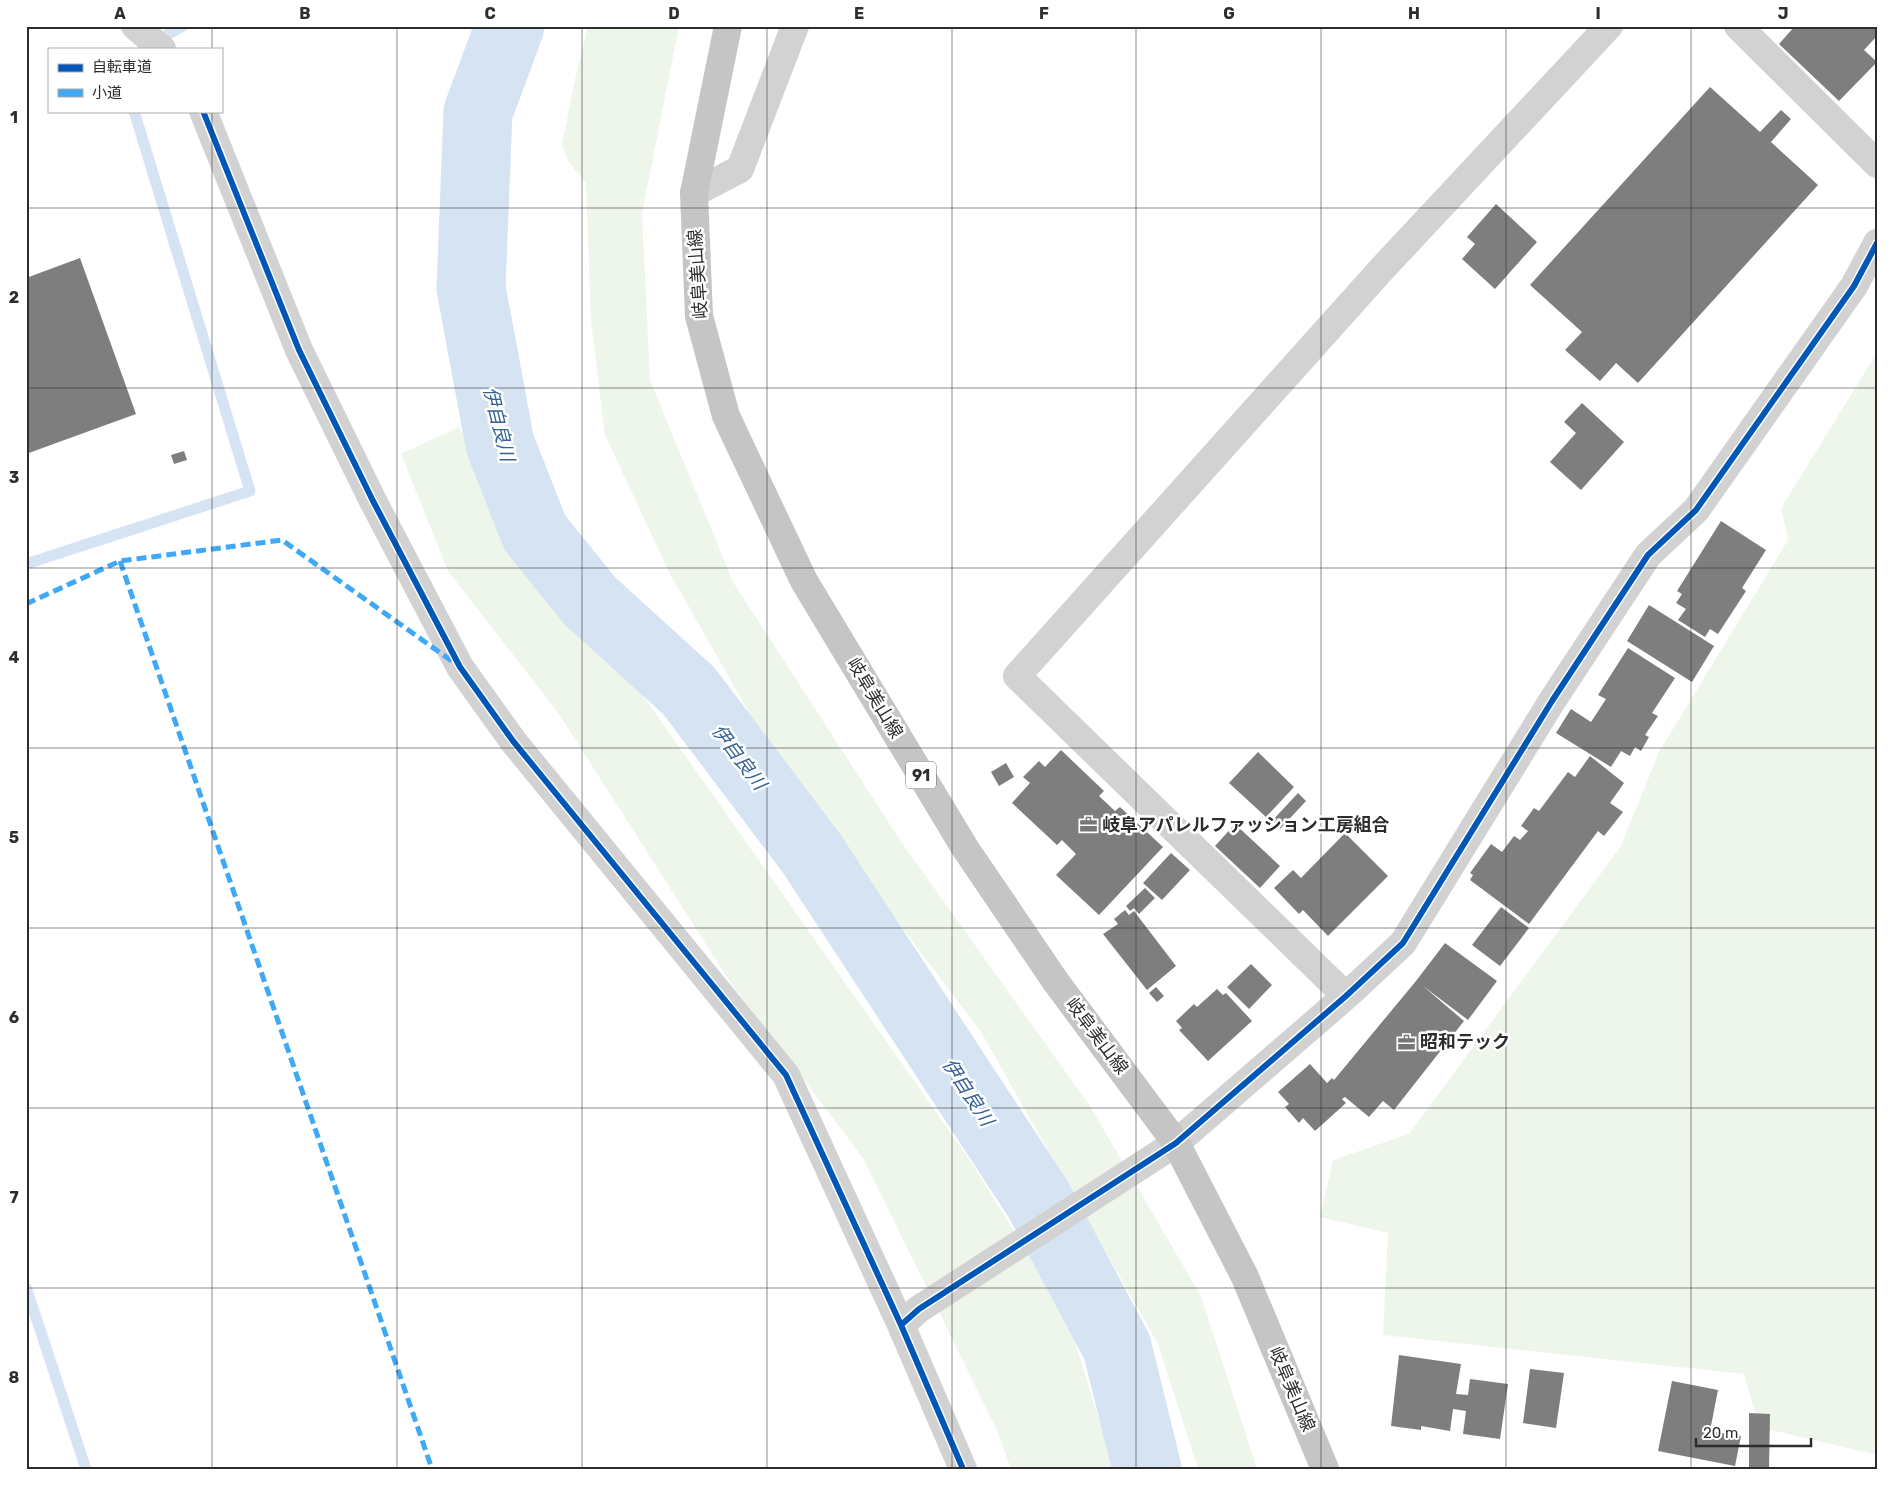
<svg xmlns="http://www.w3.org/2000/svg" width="1903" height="1495" viewBox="0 0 1903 1495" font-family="Rubik,'Noto Sans JP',sans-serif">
  <rect width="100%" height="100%" fill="#fff"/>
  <!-- green -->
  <path fill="#eef5ea" d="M588 26H679L642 214 650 380 733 582 902 843 1090 1106 1201 1296 1257 1469H1198L1158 1344 981 1032 779 765 669 572 605 435 591 321 586 183 568 161 562 145 575 80Z
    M1877 353V1455L1759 1427 1744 1374 1383 1335 1388 1233 1320 1217 1333 1160 1409 1134 1621 846 1659 752 1788 540 1781 508Z
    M459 427 526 554 625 670 969 1159 1067 1316 1104 1436 1111 1469H1011L997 1430 863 1158 732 985 559 714 448 571 401 454Z"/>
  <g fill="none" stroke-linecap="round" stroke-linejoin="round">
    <!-- stream -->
    <path stroke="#d6e3f2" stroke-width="11" d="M154 42 183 26
      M26 564 250 491 134 111
      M26 1287 86 1469"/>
    <!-- river -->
    <path stroke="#d6e3f2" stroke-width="69" d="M510 26 478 112 471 288 500 444 535 533 590 601 689 691 812 854 1038 1199 1117 1347 1147 1469"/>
  </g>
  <!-- building -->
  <path fill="#7e7e7e" d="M1795 26H1877V36L1864 50 1877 62 1839 101 1779 44Z
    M1710 87 1760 132 1781 110 1791 119 1771 142 1818 185 1638 383 1616 363 1600 381 1565 350 1582 332 1530 285Z
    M1496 204 1537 242 1495 289 1462 259 1475 244 1467 237Z
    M80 258 136 414 26 454V278Z
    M1582 403 1624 442 1581 490 1550 462 1576 433 1564 422Z
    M184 451 187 460 174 464 171 455Z
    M1721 521 1766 550 1742 588 1746 591 1718 634 1710 629 1705 637 1678 620 1686 609 1676 603 1682 594 1677 591Z
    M1649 605 1714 646 1692 682 1627 641Z
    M1628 648 1675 678 1652 713 1658 716 1645 735 1649 737 1641 751 1635 747 1630 756 1621 751 1611 767 1556 733 1571 709 1591 722 1606 699 1598 695Z
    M1061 750 1104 791 1099 796 1115 811 1120 807 1163 847 1099 915 1056 875 1076 854 1062 840 1057 845 1012 803 1030 783 1023 777 1039 761 1045 767Z
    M1258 752 1294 787 1266 817 1229 783Z
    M1590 756 1624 783 1610 803 1623 812 1604 836 1598 831 1529 924 1470 880 1473 875 1470 873 1491 844 1502 852 1514 836 1520 840 1528 831 1521 826 1534 808 1539 811 1568 772 1575 777Z
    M1006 763 1014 777 999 786 991 772Z
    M1298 793 1306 801 1280 829 1272 821Z
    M1235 824 1280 866 1260 888 1215 846Z
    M1345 833 1388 876 1328 936 1303 910 1299 914 1274 888 1293 870 1301 878Z
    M1171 853 1190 870 1162 900 1143 883Z
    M1145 888 1155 898 1139 914 1134 908 1130 911 1126 906Z
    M1501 907 1529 928 1500 966 1472 945Z
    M1125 910 1129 915 1134 911 1176 966 1147 990 1103 934 1118 924 1114 919Z
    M1445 943 1497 981 1468 1020 1423 986 1464 1021 1394 1110 1383 1101 1369 1117 1345 1097 1342 1099 1346 1103 1315 1131 1303 1118 1299 1123 1285 1107 1289 1104 1278 1092 1310 1064 1327 1083 1332 1078 1334 1080 1416 981Z
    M1251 964 1272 985 1249 1009 1227 987Z
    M1156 987 1164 996 1157 1002 1149 993Z
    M1217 989 1223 995 1226 993 1252 1021 1208 1061 1179 1030 1182 1028 1176 1021 1194 1004 1197 1007Z
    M1399 1355 1461 1364 1456 1394 1468 1395 1470 1379 1508 1384 1500 1439 1463 1434 1466 1411 1453 1409 1450 1431 1421 1426V1430L1391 1426Z
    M1530 1369 1564 1373 1556 1428 1523 1423Z
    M1672 1381 1718 1390 1710 1431 1741 1436 1735 1466 1658 1451Z
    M1749 1413 1770 1414 1769 1469H1749Z"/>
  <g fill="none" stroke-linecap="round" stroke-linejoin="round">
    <!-- minor -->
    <path stroke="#d2d2d2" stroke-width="28" d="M135 26 162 49
      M1738 26 1877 164
      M203 111 299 350 373 501 460 667 513 741 786 1075 901 1325 963 1469
      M694 193 740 169 795 26
      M1346 996 1017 676 1380 271 1609 26
      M901 1325 919 1309 1176 1143 1346 996 1403 943 1552 701 1648 555 1696 510 1854 286 1877 243"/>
    <!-- major -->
    <path stroke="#c5c5c5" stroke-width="28" d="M728 26 694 193 699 316 726 416 804 581 965 848 1056 982 1176 1143 1245 1277 1325 1469"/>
    <!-- quiet -->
    <path stroke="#3fa9f5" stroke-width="5" stroke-dasharray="10 5" stroke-linecap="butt" d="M120 561 432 1469
      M26 604 120 561 282 540 456 664"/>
    <defs>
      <path id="cycleway" d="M203 111 299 350 373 501 460 667 513 741 786 1075 901 1325 963 1469
        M901 1325 919 1309 1176 1143 1346 996 1403 943 1552 701 1648 555 1696 510 1854 286 1877 243"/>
    </defs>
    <!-- cycleway casing -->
    <use href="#cycleway" stroke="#fff" stroke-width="9"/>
    <!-- cycleway -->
    <use href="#cycleway" stroke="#0057b8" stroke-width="6"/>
  </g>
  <!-- grid -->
  <path fill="none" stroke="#2d2d2d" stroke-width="1" stroke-opacity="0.55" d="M212 26V49M397 26V1469M582 26V1469M767 26V1469M952 26V1469M1136 26V1469M1321 26V1469M1506 26V1469M1691 26V1469M212 111V1469M26 208H1877M26 388H1877M26 568H1877M26 748H1877M26 928H1877M26 1108H1877M26 1288H1877"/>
  <!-- icons -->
  <defs>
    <symbol id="office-bare" viewBox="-9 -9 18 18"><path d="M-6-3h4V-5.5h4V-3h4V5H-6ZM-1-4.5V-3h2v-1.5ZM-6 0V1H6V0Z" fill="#767676" stroke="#fff" stroke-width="2.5" paint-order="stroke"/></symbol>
  </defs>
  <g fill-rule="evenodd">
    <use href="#office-bare" x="1076" y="812" width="25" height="25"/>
    <use href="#office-bare" x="1394" y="1030" width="25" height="25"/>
  </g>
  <g text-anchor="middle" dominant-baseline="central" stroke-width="5" stroke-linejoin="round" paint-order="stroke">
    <!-- shield labels -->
    <rect fill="#fff" stroke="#6c6c6c" stroke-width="1" x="906" y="761.5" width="30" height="27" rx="4"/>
    <g font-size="16" font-weight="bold" fill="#2d2d2d">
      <text x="921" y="775">91</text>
    </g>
    <!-- street labels -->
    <g font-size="18" fill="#2d2d2d" stroke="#fff">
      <text transform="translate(698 274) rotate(-94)">岐阜美山線</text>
      <text transform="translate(875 698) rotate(59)">岐阜美山線</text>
      <text transform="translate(1097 1036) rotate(53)">岐阜美山線</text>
      <text transform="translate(1292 1389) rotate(67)">岐阜美山線</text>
    </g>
    <!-- poi labels -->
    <g font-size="18" font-weight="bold" fill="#2d2d2d" stroke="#fff" text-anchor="start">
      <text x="1102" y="825">岐阜アパレルファッション工房組合</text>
      <text x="1420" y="1042">昭和テック</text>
    </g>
    <!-- water labels -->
    <g font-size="19" font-style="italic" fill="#366294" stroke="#fff">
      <text transform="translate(499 424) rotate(76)">伊自良川</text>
      <text transform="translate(739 757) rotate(53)">伊自良川</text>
      <text transform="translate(968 1092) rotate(57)">伊自良川</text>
    </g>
  </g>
  <!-- border -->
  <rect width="1903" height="1495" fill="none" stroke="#ffffff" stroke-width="55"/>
  <!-- legend -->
  <rect x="48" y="48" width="175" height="65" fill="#ffffff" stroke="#ababab"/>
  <rect x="58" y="64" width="25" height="8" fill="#0057b8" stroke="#ababab"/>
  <text x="92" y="72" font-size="15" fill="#2d2d2d">自転車道</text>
  <rect x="58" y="89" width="25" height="8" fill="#3fa9f5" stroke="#ababab"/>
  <text x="92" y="98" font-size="15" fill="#2d2d2d">小道</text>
  <!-- scale -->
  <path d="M1696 1438v8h115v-8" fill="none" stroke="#2d2d2d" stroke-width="2.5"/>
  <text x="1703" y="1438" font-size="15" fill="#2d2d2d" stroke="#ffffff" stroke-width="4" paint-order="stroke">20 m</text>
  <rect x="28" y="28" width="1848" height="1440" fill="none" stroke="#2d2d2d" stroke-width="2"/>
  <g font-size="16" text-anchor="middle" font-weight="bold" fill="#2d2d2d">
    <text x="120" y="19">A</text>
    <text x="305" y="19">B</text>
    <text x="490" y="19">C</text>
    <text x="674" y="19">D</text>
    <text x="859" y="19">E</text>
    <text x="1044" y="19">F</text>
    <text x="1229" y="19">G</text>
    <text x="1414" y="19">H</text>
    <text x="1598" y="19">I</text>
    <text x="1783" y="19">J</text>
    <text x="14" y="123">1</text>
    <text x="14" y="303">2</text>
    <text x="14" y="483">3</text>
    <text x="14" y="663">4</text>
    <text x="14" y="843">5</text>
    <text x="14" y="1023">6</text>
    <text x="14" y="1203">7</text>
    <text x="14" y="1383">8</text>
  </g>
</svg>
